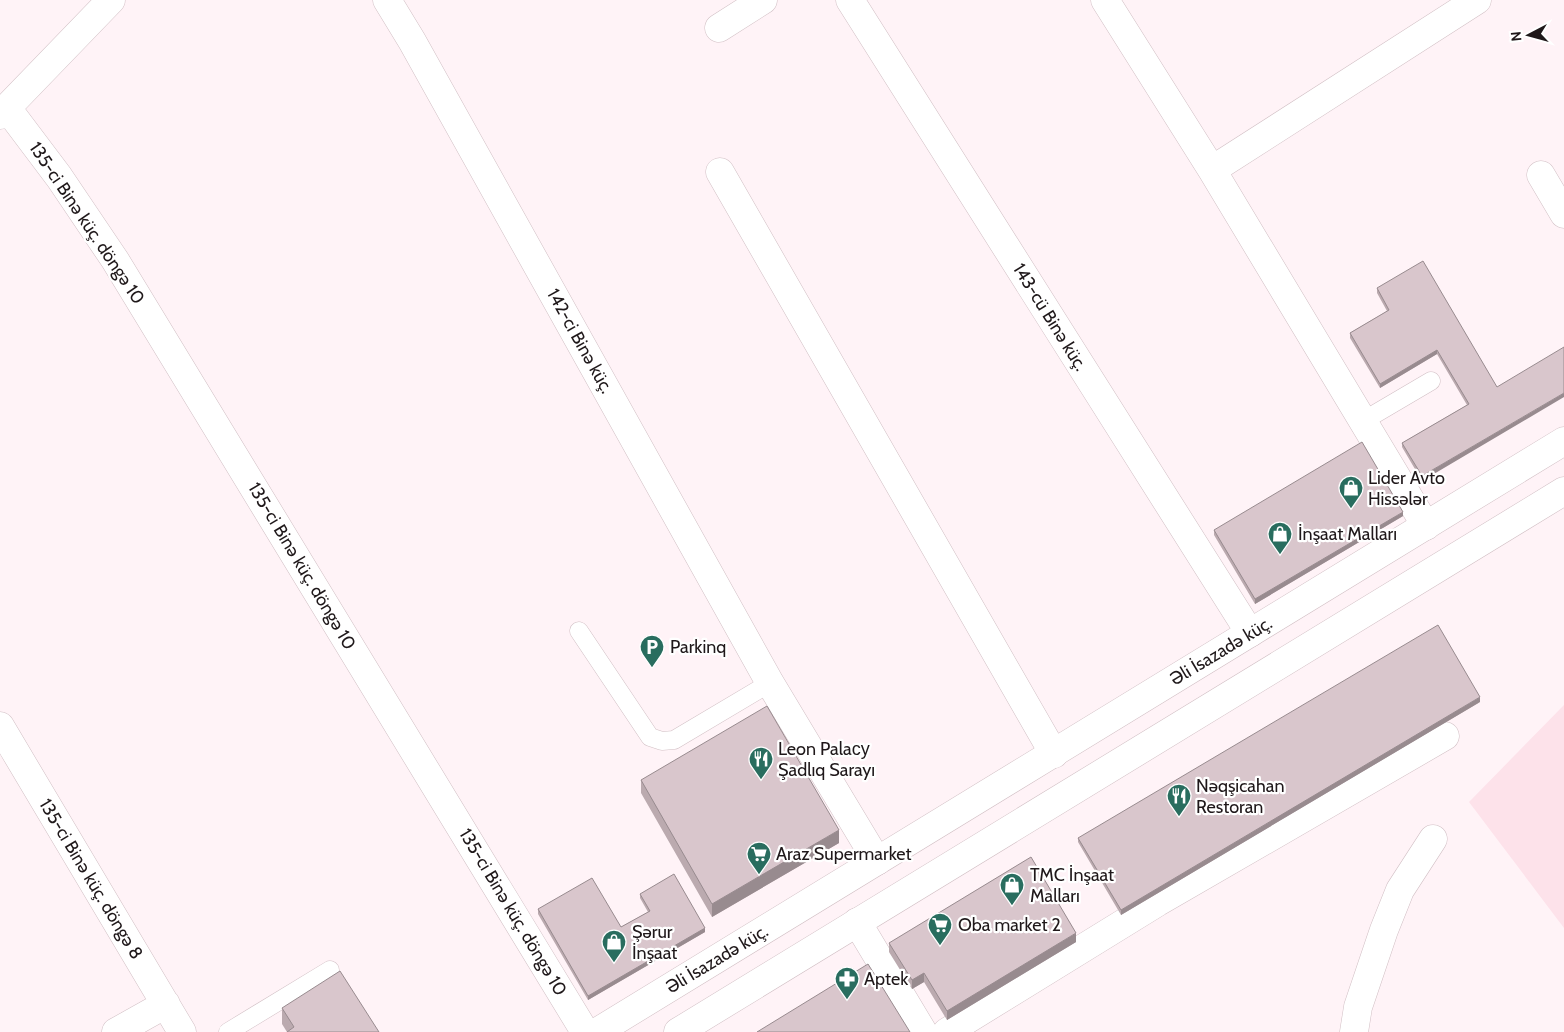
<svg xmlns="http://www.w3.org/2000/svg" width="1564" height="1032" viewBox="0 0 1564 1032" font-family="Cabin,sans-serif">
  <rect width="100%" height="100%" fill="#fff3f7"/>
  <!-- built -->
  <path fill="#fde2ea" d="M1564 705V928L1469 802Z"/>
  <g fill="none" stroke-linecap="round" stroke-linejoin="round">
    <defs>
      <path id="service" d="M1363 421 1431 381
        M579 631 650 737 662 741 674 740 770 683
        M228 1032 330 970"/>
      <path id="minor" d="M387 0 412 41 770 683 877 861
        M850 0 1250 633
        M1105 0 1212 170 1426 526
        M719 28 763 0
        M7 108 59 177 115 260 585 1032
        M0 115 111 0
        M1212 170 1477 0
        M720 172 1054 754
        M1541 175 1564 214
        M0 726 182 1032
        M857 922 923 1032
        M116 1032 166 1004
        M947 1032 1158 902 1445 736
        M1354 1032 1358 1007 1384 930 1400 890 1433 839"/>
      <path id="secondary" d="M597 1032 1564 441
        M678 1032 1564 491"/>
    </defs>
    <!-- service casing -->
    <use href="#service" stroke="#d1bfc4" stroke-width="19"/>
    <!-- minor casing -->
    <use href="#minor" stroke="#d1bfc4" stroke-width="29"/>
    <!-- secondary casing -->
    <use href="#secondary" stroke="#d1bfc4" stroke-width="29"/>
    <!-- service -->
    <use href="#service" stroke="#fff" stroke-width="18"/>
    <!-- minor -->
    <use href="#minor" stroke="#fff" stroke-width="28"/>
    <!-- secondary -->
    <use href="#secondary" stroke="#fff" stroke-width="28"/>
  </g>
  <!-- wall -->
  <path fill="#bbaaaf" d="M1377 288 1497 387 1422 481 1402 447V443L1467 405 1437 354 1380 388 1350 338V333L1387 311 1377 293Z
    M1403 516 1255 604 1214 535V530Z
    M1480 702 1121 915 1078 842V838Z
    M641 780 839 843 712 917 641 793Z
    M640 894 705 932 588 1000 538 914V909L621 927 648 912 640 898Z
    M1076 942 947 1020 924 982 912 989 889 952V943Z
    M282 1008 379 1032H287L282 1024Z"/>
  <!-- shaded-wall -->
  <path fill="#988b8f" d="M1437 350V354L1380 388V384Z
    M1564 393V397L1422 481V476Z
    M1403 512V516L1255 604V599Z
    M1480 697V702L1121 915V910Z
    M839 830V843L712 917V904Z
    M705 928V932L588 1000V996Z
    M1076 933V942L947 1020V1011Z
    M924 973V982L912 989V980Z"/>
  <!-- building -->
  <path fill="#d9c6cc" stroke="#988b8f" d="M1423 261 1497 387 1564 347V393L1422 476 1402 443 1469 404 1437 350 1380 384 1350 333 1389 310 1377 288Z
    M1362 442 1403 512 1255 599 1214 530Z
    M1438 625 1480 697 1121 910 1078 838Z
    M767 706 839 830 712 904 641 780Z
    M1031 857 1076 933 947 1011 924 973 912 980 889 943Z
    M674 874 705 928 588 996 538 909 592 878 621 927 650 911 640 894Z
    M868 964 910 1032H757Z
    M340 971 379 1032H287L294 1027 282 1008Z"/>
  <!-- icons -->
  <defs>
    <symbol id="shop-pin" viewBox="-11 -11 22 30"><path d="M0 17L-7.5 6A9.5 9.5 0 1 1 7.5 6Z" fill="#296d5f" stroke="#fff"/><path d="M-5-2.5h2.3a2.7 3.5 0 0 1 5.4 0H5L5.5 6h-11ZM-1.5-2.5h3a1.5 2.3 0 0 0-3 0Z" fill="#fff"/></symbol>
    <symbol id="parking-pin" viewBox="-11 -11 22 30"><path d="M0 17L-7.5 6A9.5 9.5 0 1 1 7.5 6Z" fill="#296d5f" stroke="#fff"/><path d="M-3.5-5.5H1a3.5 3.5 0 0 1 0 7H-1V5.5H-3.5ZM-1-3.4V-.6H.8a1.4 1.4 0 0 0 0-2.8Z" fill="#fff"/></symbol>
    <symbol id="restaurant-pin" viewBox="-11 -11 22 30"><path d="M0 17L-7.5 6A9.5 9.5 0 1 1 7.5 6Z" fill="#296d5f" stroke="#fff"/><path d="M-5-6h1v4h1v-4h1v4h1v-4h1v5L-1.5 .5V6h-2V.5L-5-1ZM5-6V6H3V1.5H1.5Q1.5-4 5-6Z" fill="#fff"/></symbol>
    <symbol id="supermarket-pin" viewBox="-11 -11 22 30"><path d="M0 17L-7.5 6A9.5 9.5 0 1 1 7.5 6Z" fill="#296d5f" stroke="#fff"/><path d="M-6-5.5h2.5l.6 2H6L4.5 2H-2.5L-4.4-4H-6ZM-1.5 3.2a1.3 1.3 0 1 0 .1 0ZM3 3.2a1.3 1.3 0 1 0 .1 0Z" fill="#fff"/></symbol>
    <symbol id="pharmacy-pin" viewBox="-11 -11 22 30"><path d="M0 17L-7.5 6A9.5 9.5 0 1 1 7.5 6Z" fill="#296d5f" stroke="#fff"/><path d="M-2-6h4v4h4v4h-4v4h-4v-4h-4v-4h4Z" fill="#fff"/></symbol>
  </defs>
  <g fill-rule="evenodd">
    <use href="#shop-pin" x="1337" y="474" width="28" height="38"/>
    <use href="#shop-pin" x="1266" y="520" width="28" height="38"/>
    <use href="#parking-pin" x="638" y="633" width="28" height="38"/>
    <use href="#restaurant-pin" x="747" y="745" width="28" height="38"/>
    <use href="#restaurant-pin" x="1165" y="782" width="28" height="38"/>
    <use href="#supermarket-pin" x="745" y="840" width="28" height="38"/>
    <use href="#shop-pin" x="998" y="871" width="28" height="38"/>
    <use href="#supermarket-pin" x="926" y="911" width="28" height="38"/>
    <use href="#shop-pin" x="600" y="928" width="28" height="38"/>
    <use href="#pharmacy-pin" x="833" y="965" width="28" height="38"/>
  </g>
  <g text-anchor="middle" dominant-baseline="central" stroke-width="4.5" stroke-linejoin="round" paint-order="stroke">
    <!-- street labels -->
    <g font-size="18" fill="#1f181a" stroke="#fff">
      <text transform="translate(87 223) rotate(56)">135-ci Binə küç. döngə 10</text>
      <text transform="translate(1050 317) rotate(58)">143-cü Binə küç.</text>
      <text transform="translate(580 341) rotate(61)">142-ci Binə küç.</text>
      <text transform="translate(302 566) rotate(59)">135-ci Binə küç. döngə 10</text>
      <text transform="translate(1221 651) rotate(-31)">Əli İsazadə küç.</text>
      <text transform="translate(91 879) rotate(59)">135-ci Binə küç. döngə 8</text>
      <text transform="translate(513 912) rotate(59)">135-ci Binə küç. döngə 10</text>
      <text transform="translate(717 959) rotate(-31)">Əli İsazadə küç.</text>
    </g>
    <!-- poi labels -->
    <g font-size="18" fill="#1f181a" stroke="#fff" text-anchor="start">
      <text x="1368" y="478">Lider Avto<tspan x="1368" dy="21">Hissələr</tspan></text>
      <text x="1298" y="534">İnşaat Malları</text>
      <text x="670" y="647">Parkinq</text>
      <text x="778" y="749">Leon Palaсу<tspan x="778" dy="21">Şadlıq Sarayı</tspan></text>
      <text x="1196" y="786">Nəqşicahan<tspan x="1196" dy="21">Restoran</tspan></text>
      <text x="776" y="854">Araz Supermarket</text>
      <text x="1030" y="875">TMC İnşaat<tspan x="1030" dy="21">Malları</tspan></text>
      <text x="958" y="925">Oba market 2</text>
      <text x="632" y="932">Şərur<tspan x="632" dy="21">İnşaat</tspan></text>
      <text x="864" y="979">Aptek</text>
    </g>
  </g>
  <!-- north arrow -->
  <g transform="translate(1529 35) rotate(264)" stroke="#ffffff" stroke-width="4" paint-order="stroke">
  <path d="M0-4L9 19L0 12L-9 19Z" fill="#1f181a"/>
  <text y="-8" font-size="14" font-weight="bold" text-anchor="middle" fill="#1f181a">N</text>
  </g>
</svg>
